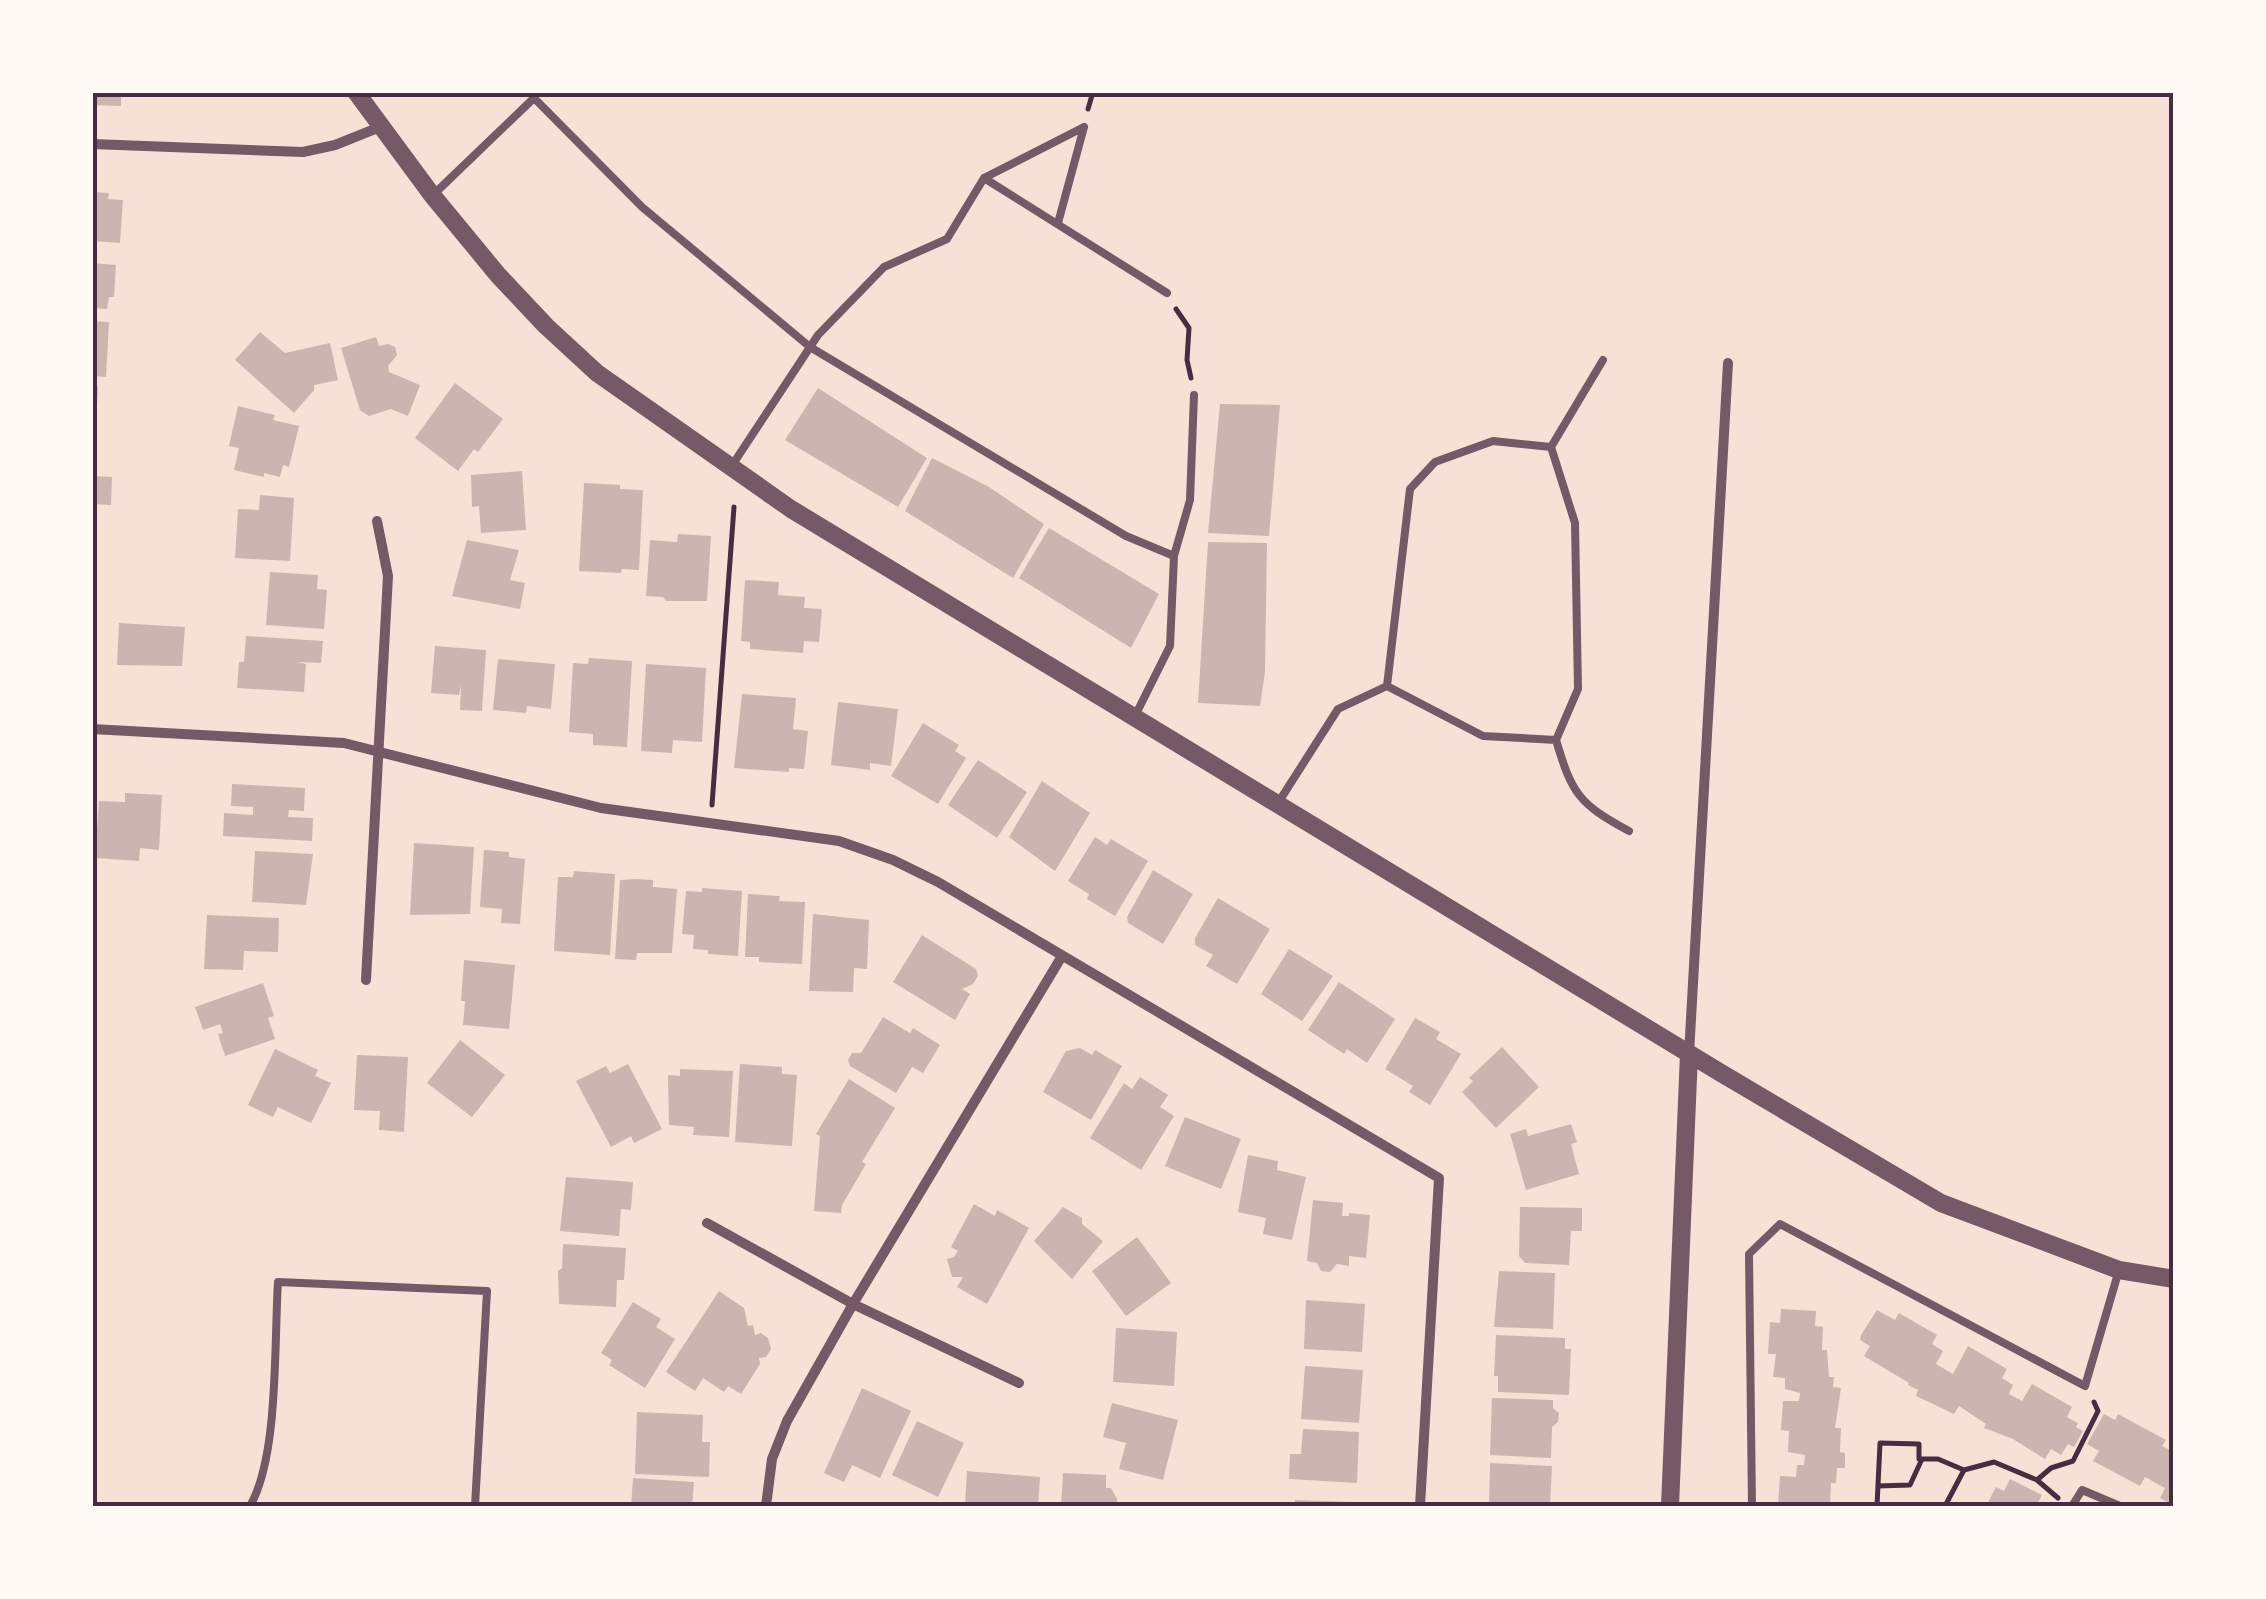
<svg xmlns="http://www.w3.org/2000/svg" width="2266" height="1599" viewBox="0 0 2266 1599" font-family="'Asap Condensed',sans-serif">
  <rect width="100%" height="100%" fill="#f7e1d7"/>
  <!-- building -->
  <path fill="#ccb4b1" d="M92 92H144V97H121V106L92 105Z
    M92 192 109 193 108 199 123 200 120 243 92 241Z
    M92 263 116 265 114 297H109L107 309 92 308Z
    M92 321 109 322 106 377 92 376Z
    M260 332 285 353 330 343 338 380 314 385V390L294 413 235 360Z
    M376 337 379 346 388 344 395 347 397 355 388 366 389 372 420 385 408 416 391 409 369 416 360 410 341 348Z
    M455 383 503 419 478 452 474 449 458 471 415 438Z
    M92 386H98L96 426H92Z
    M818 388 927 458 898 507 785 440Z
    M1220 404 1280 405 1269 536 1208 533Z
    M238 406 275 415 273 420 299 426 289 467 283 465 280 477 264 473V477L234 470 239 448 229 446Z
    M932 458 989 487 1044 524 1013 578 905 511Z
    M522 471 526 530 481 533 479 506 472 507 471 475Z
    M92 476 112 477 111 505 92 504Z
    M584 483 620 485V489L643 490 639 570 622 569 621 573 579 571Z
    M260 495 294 498 290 561 235 558 238 509 259 510Z
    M1049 528 1159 594 1131 648 1019 578Z
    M678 534 711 536 707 601H666L663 597 646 596 650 540 677 542Z
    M467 540 519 550 510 580 525 583 520 609 452 596Z
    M1208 542 1267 543 1265 672 1260 706 1198 703Z
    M270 572 318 575 317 589 327 590 324 629 266 625Z
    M745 580 779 582 778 595 805 597 804 608 822 609 819 642 804 641 803 653 750 649V642L741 641Z
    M119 623 185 627 182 666 117 665Z
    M246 636 323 641 321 663 297 662 306 664 304 692 237 688 239 662H244Z
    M435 646 486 650 482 711 460 710 461 685 459 695 431 693Z
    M589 658 632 661 627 747 593 745V734L569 732 573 663 588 664Z
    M498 659 555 664 551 709 527 706 526 713 493 710Z
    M646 664 706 668 702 742 673 740 672 753 641 751Z
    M742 694 796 698 793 729 808 731 804 769 789 768V772L734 768Z
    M838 702 898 709 891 766 870 763V770L831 765Z
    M923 723 959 745 955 751 966 758 938 804 891 776Z
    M978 760 1027 792 997 838 948 805Z
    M1042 781 1090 813 1055 871 1009 837Z
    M232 784 305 788 304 811 289 810 288 817 313 818 312 841 223 836 224 813 253 815V807L231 806Z
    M125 793 162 795 159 850 140 848 139 861 95 858 99 801 125 802Z
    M1095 837 1107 845 1111 839 1148 861 1115 916 1087 899 1089 894 1068 881Z
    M414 843 474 847 470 914 410 915Z
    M484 850 509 852V857L525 859 520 924 501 923 502 909 480 907Z
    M255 851 313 854 306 905 252 902Z
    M1153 870 1193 894 1163 944 1128 923 1127 917Z
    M574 871 615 874 610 955 554 951 558 877H573Z
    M635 879 653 880V887L677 889 672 953H637L636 960 615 959 620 880Z
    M702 888 742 891 738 956 708 954V950L693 949 694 935 682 934 686 891 702 892Z
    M748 894 780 896 779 901 805 902 802 964 759 962V957H745Z
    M1218 898 1270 929 1237 984 1206 966 1213 955 1195 945V938Z
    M813 914 869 920 867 969 854 968 853 992 809 991Z
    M207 915 279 918 278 952 244 951 243 970 204 969Z
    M922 935 976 969 978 976 973 984 962 989 970 994 955 1020 893 982Z
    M1289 949 1333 976 1302 1021 1261 994Z
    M464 960 515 965 509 1029 463 1025 465 1001H461Z
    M1339 982 1395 1019 1367 1063 1347 1049 1344 1054 1308 1030Z
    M263 983 274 1016 268 1018 275 1039 225 1056 218 1034 223 1033 220 1024 203 1030 195 1007Z
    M883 1017 910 1033 913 1028 940 1045 923 1073 912 1067 896 1093 850 1066 848 1060 852 1053H861Z
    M1415 1018 1440 1032 1436 1039 1461 1054 1430 1105 1409 1092 1413 1086 1385 1069Z
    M460 1040 505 1075 472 1117 427 1083Z
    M1502 1047 1539 1087 1496 1128 1462 1092 1473 1081 1469 1078Z
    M1080 1048 1092 1055 1095 1050 1122 1066 1091 1120 1043 1092 1066 1051Z
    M275 1049 318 1070 315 1076 331 1083 311 1123 278 1107 273 1117 248 1105Z
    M357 1055 408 1057 404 1132 379 1130 380 1111 354 1110Z
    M628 1064 662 1129 634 1143 631 1136 611 1147 576 1081 606 1066 610 1073Z
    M740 1064 782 1067V1074L797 1075 792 1146 735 1142Z
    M680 1069 733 1071 729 1137 693 1135 694 1127 669 1125 668 1075 680 1076Z
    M1140 1077 1168 1095 1160 1107 1174 1116 1141 1170 1090 1138 1124 1083 1132 1089Z
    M849 1079 895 1108 862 1162 866 1164 842 1205 841 1213 814 1211 820 1136 816 1134Z
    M1185 1117 1241 1139 1221 1189 1165 1166Z
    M1571 1124 1577 1142 1571 1144 1579 1174 1526 1190 1510 1134 1526 1129 1528 1136Z
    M1248 1155 1278 1161 1277 1170 1306 1177 1292 1240 1263 1234 1266 1218 1238 1212Z
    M566 1177 633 1182 631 1210 621 1209 619 1236 560 1231Z
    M1313 1200 1343 1203 1342 1216H1349V1213L1370 1215 1366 1258 1349 1256V1266L1337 1264 1330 1272 1321 1271 1317 1263 1307 1261Z
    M974 1204 995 1216 997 1210 1029 1228 987 1304 957 1287 963 1277H952L947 1259 954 1257 958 1251 951 1247Z
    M1063 1207 1082 1218V1224L1103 1241 1072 1279 1034 1241Z
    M1520 1207 1582 1208V1231H1571L1569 1265 1525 1263 1519 1256Z
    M1137 1237 1171 1283 1126 1316 1092 1271Z
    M563 1244 626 1248 624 1280H617L616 1307 559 1304 558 1271 562 1268Z
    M1499 1271 1555 1273 1553 1329 1494 1327Z
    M719 1291 744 1308 748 1326 753 1325 755 1335 761 1333 768 1338 771 1349 766 1357 759 1358 760 1364 741 1394 728 1386 724 1392 703 1378 695 1391 666 1372Z
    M1306 1300 1365 1304 1362 1352 1304 1349Z
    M633 1302 661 1319 656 1327 675 1339 645 1388 609 1365 612 1360 601 1353Z
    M1781 1309 1816 1311 1815 1326 1823 1327 1822 1350H1827L1829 1377H1834L1833 1387 1841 1388 1835 1428H1841L1840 1452 1845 1453V1468H1837L1836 1483H1831L1830 1506 1778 1505 1780 1476 1796 1477 1797 1465H1804L1805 1455 1788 1452 1789 1431 1781 1430 1783 1401H1799L1800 1393 1785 1389V1378L1773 1377 1776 1354H1768L1770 1322 1780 1323Z
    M1877 1310 1895 1320 1899 1313 1937 1335 1932 1344 1943 1351 1936 1364 1953 1374 1968 1346 2007 1369 2002 1378 2013 1385 2009 1394 2022 1401 2032 1384 2072 1407 2067 1417 2078 1423 2076 1427 2083 1431 2074 1447 2068 1444 2061 1455 2051 1449 2045 1459 2013 1439 1984 1428 1986 1424 1959 1406 1954 1414 1916 1396 1918 1390 1908 1385 1909 1383 1864 1356 1870 1346 1860 1340 1861 1335Z
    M1116 1328 1177 1332 1174 1386 1113 1382Z
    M1496 1335 1565 1338V1349H1571L1569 1395 1498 1392V1376H1494Z
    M1305 1366 1363 1370 1359 1423 1301 1419Z
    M862 1388 911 1411 880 1478 852 1465 844 1482 824 1473Z
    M1492 1398 1553 1400V1408L1559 1413 1558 1422 1552 1427 1551 1458 1490 1455Z
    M1112 1403 1178 1420 1163 1480 1119 1469 1126 1443 1103 1437Z
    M637 1412 703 1415 702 1442H710L709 1477 635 1474Z
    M2104 1414 2115 1420 2118 1414 2166 1440 2162 1446 2174 1452V1506L2160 1498 2165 1488 2145 1477 2140 1486 2093 1461 2099 1451 2087 1444Z
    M917 1421 964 1443 938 1497 892 1475Z
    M1303 1429 1359 1432 1357 1483 1289 1479 1290 1454H1301Z
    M1490 1463 1552 1466 1550 1506H1489Z
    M967 1471 1040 1477 1038 1506H965Z
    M1063 1473 1106 1475V1488H1111L1117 1499V1506H1061Z
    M633 1478 694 1482 692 1506H631Z
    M2010 1479 2042 1495 2036 1506H1986L1996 1487 2004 1491Z
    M1295 1500 1353 1502V1506H1294Z"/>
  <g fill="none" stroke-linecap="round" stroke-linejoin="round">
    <!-- path -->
    <path stroke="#4a2c40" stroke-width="5" d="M1088 109 1093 92
      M1176 309 1189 328 1187 360 1191 378
      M712 805 734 507
      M2037 1480 2051 1468 2073 1461 2098 1411 2094 1402
      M1878 1486 1910 1485 1922 1459
      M1877 1506 1880 1443 1919 1444V1459H1938L1964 1470 1994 1462 2037 1480 2058 1498
      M1945 1506 1964 1470"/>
    <!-- service -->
    <path stroke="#755966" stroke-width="8" d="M534 98 642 207 810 347 1126 536 1174 556
      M984 178 1084 127
      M433 195 534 98V92
      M1058 223 1084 127
      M1603 360 1551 447 1575 523 1578 689 1556 740C1572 794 1579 804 1629 831
      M731 467 818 335 884 267 947 239 984 178 1167 293
      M1387 686 1410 489 1435 462 1493 441 1551 447
      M1387 686 1483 736 1556 740
      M1134 718 1170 646 1174 556 1190 500 1194 395
      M1278 803 1338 709 1387 686
      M250 1506C279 1456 274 1342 278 1282L487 1291 475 1506
      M1752 1506 1749 1254 1780 1224 2085 1386 2119 1270
      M2072 1506 2082 1490 2120 1506"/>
    <!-- minor -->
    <path stroke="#755966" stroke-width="10" d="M92 144 303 152 335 145 380 127
      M92 729 344 743 601 808 839 841 893 860 938 882 1439 1178 1420 1506
      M366 980 388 576 377 521
      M1689 1054 1728 363
      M707 1223 853 1304 1019 1383
      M766 1506 772 1459 787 1421 853 1304 1062 956"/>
    <!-- tertiary -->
    <path stroke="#755966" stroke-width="18" d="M356 92 432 195 498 275 546 326 597 373 791 509 1721 1073 1941 1203 2119 1270 2174 1279
      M1670 1506 1689 1054"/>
  </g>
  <!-- border -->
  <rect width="2266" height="1599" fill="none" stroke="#fffaf5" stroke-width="190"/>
  <rect x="95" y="95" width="2076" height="1409" fill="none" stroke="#4a2c40" stroke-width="4"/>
</svg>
